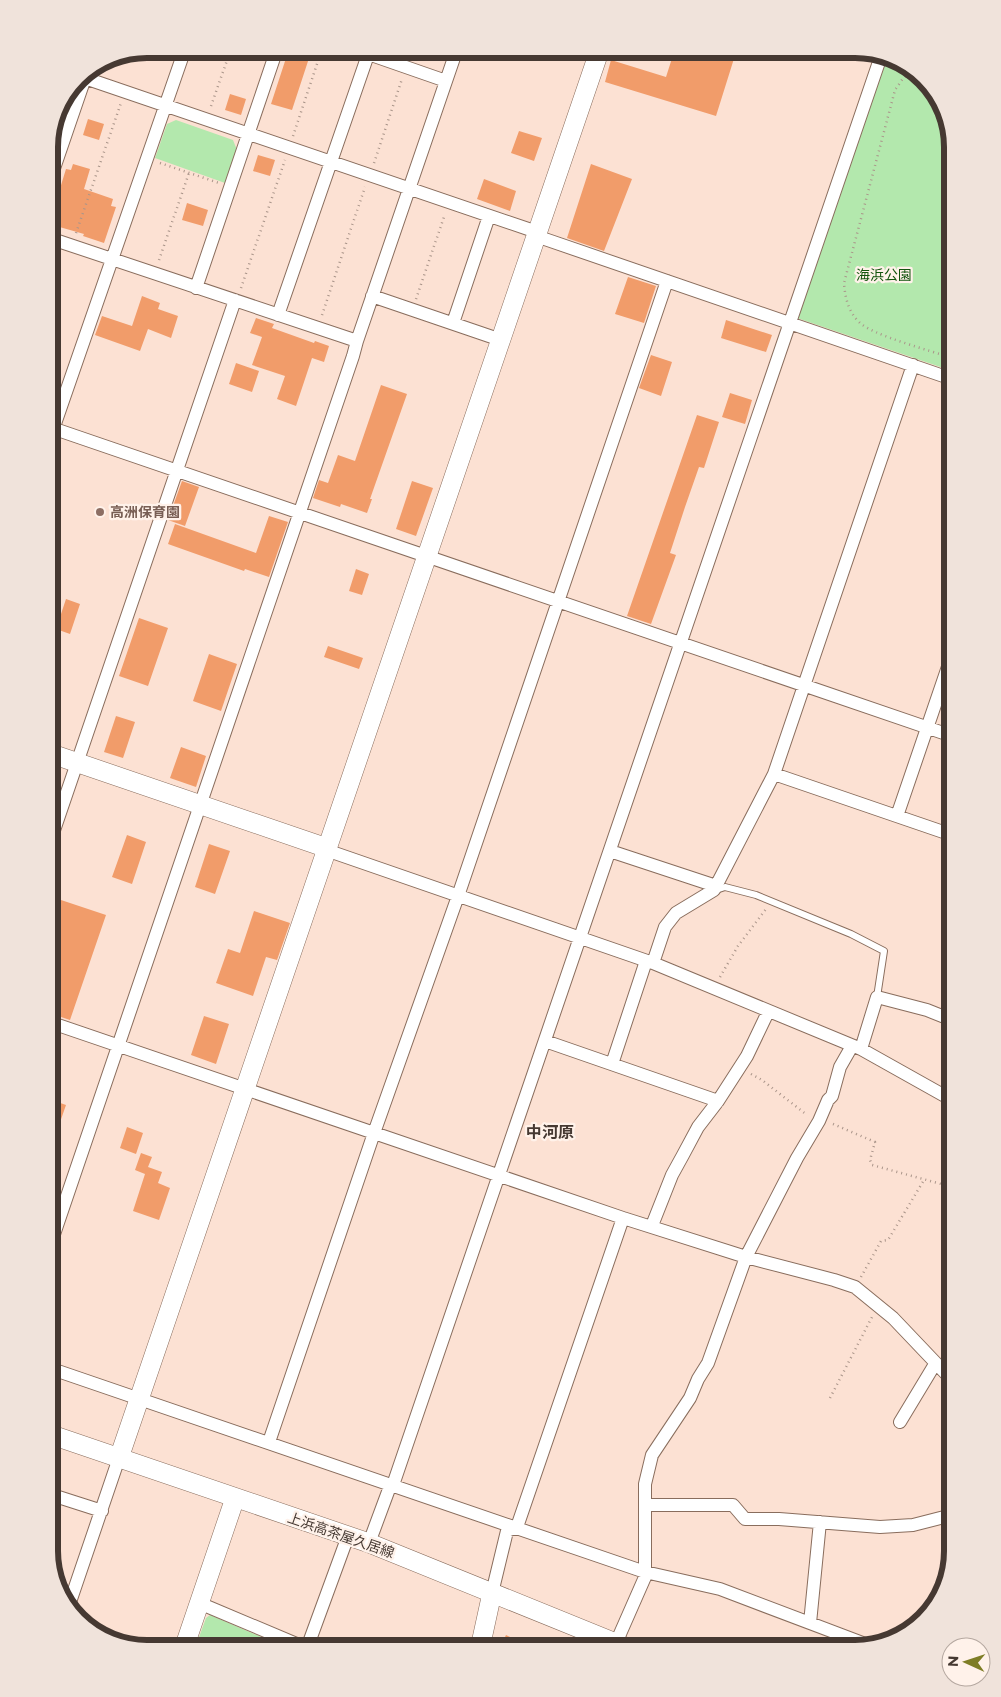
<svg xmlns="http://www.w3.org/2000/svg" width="1001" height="1697" viewBox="0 0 1001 1697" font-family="Montserrat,'Noto Sans JP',sans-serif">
  <rect width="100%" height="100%" fill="#fce1d3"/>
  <!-- green -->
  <path fill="#b3e8ad" d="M886 57 909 65 942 103 952 146V371L797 318Z
    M176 120 233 140 237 150 225 183 155 158 167 124Z
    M210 1615 287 1648H195L206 1618Z"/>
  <!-- building -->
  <path fill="#f19c6a" d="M289 49H312L292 110 271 104Z
    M675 49H737L716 116 605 82 611 60 666 77Z
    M230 94 246 99 241 115 225 110Z
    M88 119 104 124 99 140 83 135Z
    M519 131 542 138 534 161 511 153Z
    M258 155 275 160 270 176 253 171Z
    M73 164 90 169 84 189 113 199 111 206 116 207 104 243 83 236 84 234 49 224 66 169 71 170Z
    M591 164 632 179 604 251 567 238Z
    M484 179 516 191 510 211 477 199Z
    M187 203 208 210 203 226 182 220Z
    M628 277 656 286 644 323 615 314Z
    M142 296 160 303 158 309 178 316 171 338 148 329 140 351 95 335 102 316 132 326Z
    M256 318 274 324 272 328 314 343 315 341 329 346 324 362 312 358 296 406 277 399 285 376 252 365 262 337 250 333Z
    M726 320 772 335 766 352 721 338Z
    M651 355 672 362 661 396 639 388Z
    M236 363 259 371 252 392 229 384Z
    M381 385 407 394 370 499H372L367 513 341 504 340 507 313 498 319 480 328 483 338 455 355 461Z
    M730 393 752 400 745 424 722 417Z
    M697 415 719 422 704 468 699 467 685 507 670 553 676 555 651 624 627 616Z
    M182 481 199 487 185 526 168 520Z
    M412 481 433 488 416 536 396 529Z
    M269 516 288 522 269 577 245 569 244 571 168 544 175 524 256 553Z
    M356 569 369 574 362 595 349 591Z
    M66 599 80 604 70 634 56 629Z
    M139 618 168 628 148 686 119 676Z
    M328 646 363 658 359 669 324 657Z
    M209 654 237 664 221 711 193 701Z
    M116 716 135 722 123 758 104 752Z
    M181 747 206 756 196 787 170 778Z
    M127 835 146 842 132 884 112 877Z
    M209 844 230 851 215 894 195 887Z
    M49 896 106 915 70 1020 49 1013Z
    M254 911 290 923 277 960 266 957 253 996 216 983 228 949 240 953Z
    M204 1016 229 1024 216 1064 191 1055Z
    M49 1099 66 1105 58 1128 49 1124Z
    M127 1127 143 1133 136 1154 120 1148Z
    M141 1153 152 1157 148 1167 162 1172 158 1183 170 1188 159 1220 133 1211 145 1174 135 1170Z
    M506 1635 533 1648H500Z"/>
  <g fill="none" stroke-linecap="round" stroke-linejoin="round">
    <defs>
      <path id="lane" d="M716 890 725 887 756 895 851 934 884 951 877 997"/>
      <path id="street" d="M354 49 446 81
        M79 76 537 232
        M49 183 85 78
        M536 236 952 379
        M49 238 357 341 457 49
        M196 288 277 49
        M372 296 501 340
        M278 315 370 49
        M453 323 489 216
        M49 427 952 736
        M49 441 185 49
        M774 774 952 835
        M897 816 952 655
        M49 845 235 300
        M326 850 653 963 861 1049 952 1100
        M610 851 716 886
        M653 963 665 927 676 913 714 890 774 774 913 365
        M49 1022 623 1218 746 1257 834 1280 855 1287 893 1318 952 1380
        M545 1041 718 1101
        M852 1046 840 1067 832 1096 828 1100 819 1121 797 1158 746 1257 708 1363 698 1379 690 1398 652 1455 645 1484V1505H733L745 1519H779L880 1527 913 1525 952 1515
        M861 1049 877 997 927 1010 952 1020
        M612 1064 646 961
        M649 1226 653 1223 672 1175 683 1155 698 1127 718 1101 747 1056 768 1012
        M49 1249 353 356 357 341
        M49 1368 645 1572 720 1589 868 1645
        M900 1422 935 1364
        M269 1442 374 1133 458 896 667 281
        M49 1494 102 1511
        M369 1543 389 1489 393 1485 881 56
        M492 1593 507 1531 517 1527 623 1218
        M199 1603 306 1648
        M69 1605 119 1458
        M810 1623 820 1522
        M616 1643 645 1577V1505
        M307 1648 348 1536"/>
      <path id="secondary" d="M49 753 327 848
        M49 1434 369 1543 628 1648
        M119 1458 600 49
        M184 1648 235 1498
        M480 1648 492 1593"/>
    </defs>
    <!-- lane casing -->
    <use href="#lane" stroke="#896d5d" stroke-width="8"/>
    <!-- street casing -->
    <use href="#street" stroke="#896d5d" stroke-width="14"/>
    <!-- secondary casing -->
    <use href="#secondary" stroke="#896d5d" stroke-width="20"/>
    <!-- path -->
    <path stroke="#aa958a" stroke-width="2.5" stroke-dasharray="1 4" stroke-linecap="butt" d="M914 71 904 77 895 90 844 283C845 297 848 311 859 322 871 335 932 351 952 358
      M211 106 231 49
      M293 136 322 49
      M160 163 219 183
      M374 163 402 79
      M76 233 121 103
      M159 260 189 173
      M241 288 285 160
      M416 299 445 214
      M322 315 365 187
      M720 977 738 946 766 909
      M751 1074 762 1080 807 1115
      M833 1124 875 1142 870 1160 872 1165 952 1187
      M861 1277 881 1241 888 1240 924 1180
      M830 1398 872 1317"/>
    <!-- lane -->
    <use href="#lane" stroke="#fff" stroke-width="6"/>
    <!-- street -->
    <use href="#street" stroke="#fff" stroke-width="12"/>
    <!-- secondary -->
    <use href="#secondary" stroke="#fff" stroke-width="19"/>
  </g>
  <!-- markers -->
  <circle fill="#8d6e63" stroke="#fff2ea" stroke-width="2" cx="100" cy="512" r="5"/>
  <g text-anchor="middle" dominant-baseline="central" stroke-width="4.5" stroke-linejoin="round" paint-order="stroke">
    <!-- park labels -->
    <g font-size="14" fill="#12540d" stroke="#fff2ea">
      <text x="884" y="275">海浜公園</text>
    </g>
    <!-- education labels -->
    <g font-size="14" font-weight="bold" fill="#785e54" stroke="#fff2ea" text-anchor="start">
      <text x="110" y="512">高洲保育園</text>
    </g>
    <!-- street labels -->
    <g font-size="14" fill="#463932" stroke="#fff2ea">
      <text transform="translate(341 1535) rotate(19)">上浜高茶屋久居線</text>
    </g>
    <!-- quarter labels -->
    <g font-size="16" font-weight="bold" fill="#463932" stroke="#fff2ea">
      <text x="550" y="1132">中河原</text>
    </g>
  </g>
  <!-- crop -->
  <path d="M0 0H1001V1697H0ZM147 58H855A89 89 0 0 1 944 147V1551A89 89 0 0 1 855 1640H147A89 89 0 0 1 58 1551V147A89 89 0 0 1 147 58Z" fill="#f0e3db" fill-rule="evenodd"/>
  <path fill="none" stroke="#463932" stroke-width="6" d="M147 58H855A89 89 0 0 1 944 147V1551A89 89 0 0 1 855 1640H147A89 89 0 0 1 58 1551V147A89 89 0 0 1 147 58Z"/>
  <!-- north arrow -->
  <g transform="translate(966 1662) rotate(273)"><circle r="24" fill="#fff2ea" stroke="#b5a8a0"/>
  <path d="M0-4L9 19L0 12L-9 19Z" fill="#7e7d25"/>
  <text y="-8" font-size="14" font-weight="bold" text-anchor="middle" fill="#463932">N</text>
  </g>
</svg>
